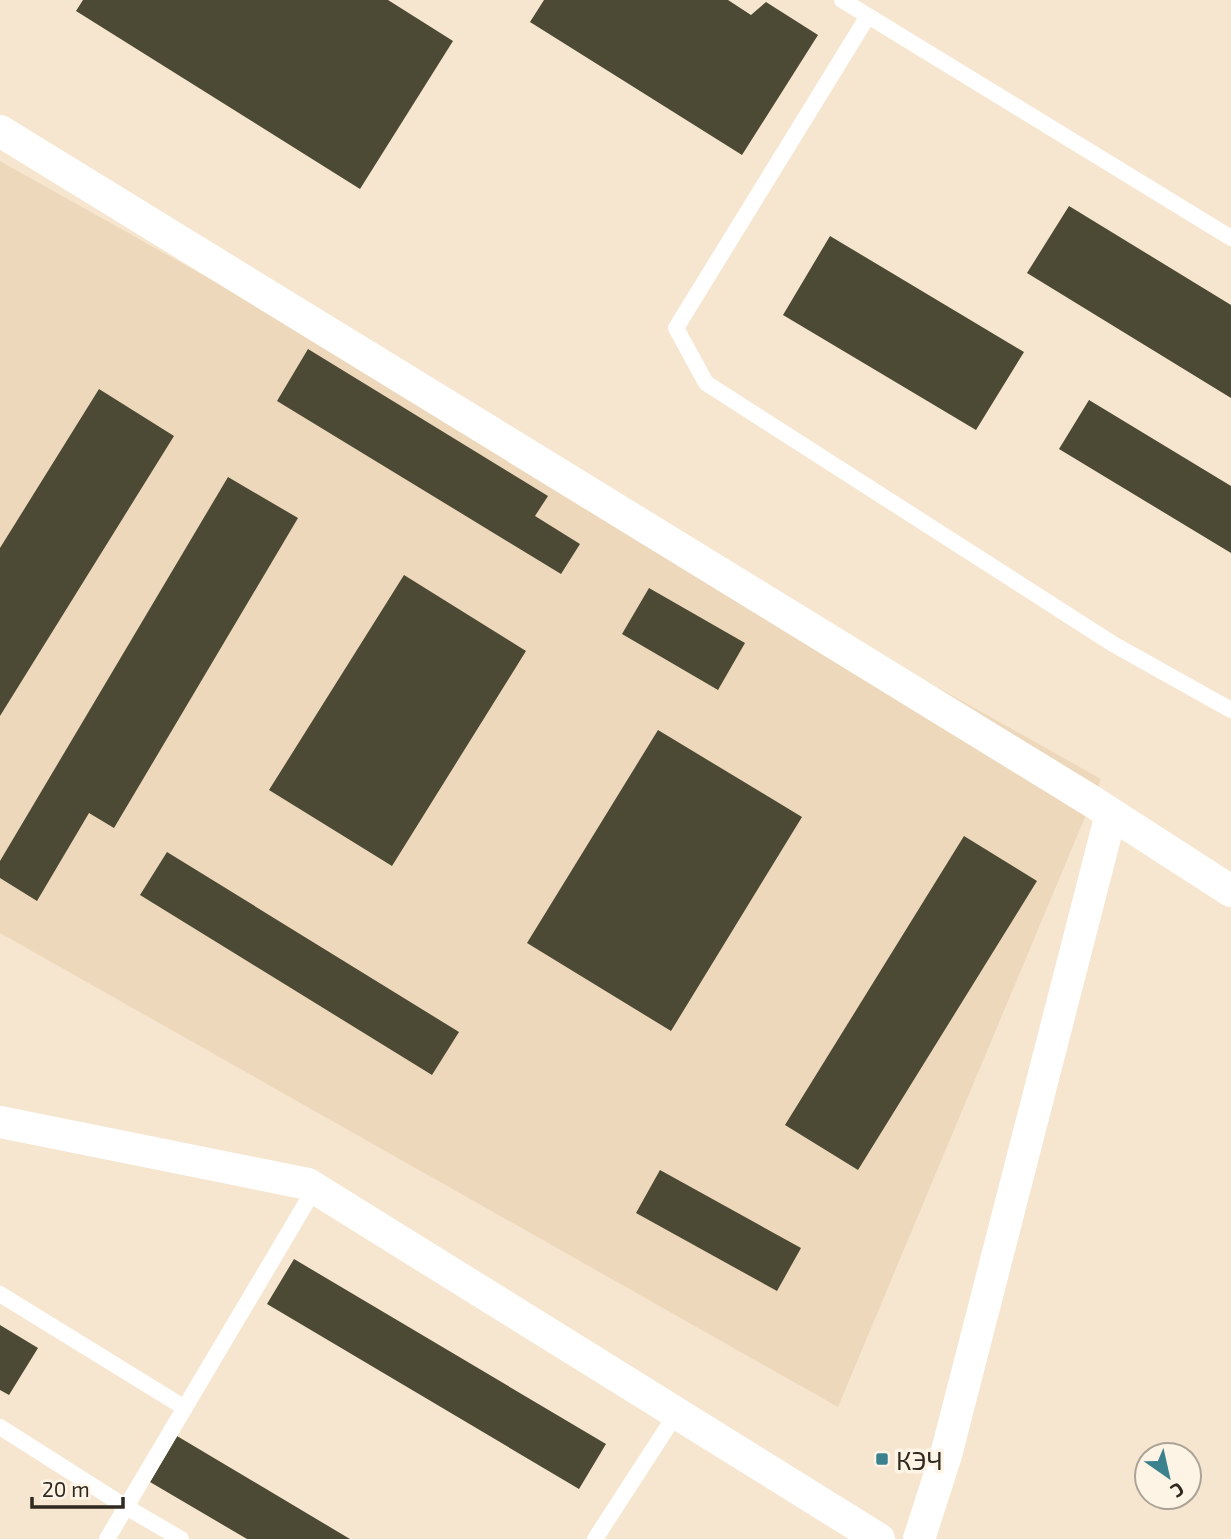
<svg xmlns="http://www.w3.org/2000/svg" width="1231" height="1539" viewBox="0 0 1231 1539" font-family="'Exo 2',sans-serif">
  <rect width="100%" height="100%" fill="#f6e6cf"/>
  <!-- built -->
  <path fill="#edd8bb" d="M0 161 1101 779 838 1407 0 933Z"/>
  <!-- building -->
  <path fill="#4c4a34" d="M83 0H388L453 41 360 189 76 11Z
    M544 0H728L751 15 766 2 818 35 742 155 530 22Z
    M1069 206 1231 305V398L1027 273Z
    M830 236 1024 352 976 430 783 315Z
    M308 349 548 496 535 516 580 544 561 574 277 401Z
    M99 389 174 436 0 716V548Z
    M1089 400 1231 486V553L1059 449Z
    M228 477 298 518 114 828 89 813 37 901 0 878V861Z
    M404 575 526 651 392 866 269 790Z
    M649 588 745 643 718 690 622 634Z
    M658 730 802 817 671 1031 527 943Z
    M964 836 1037 881 858 1170 785 1125Z
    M167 852 459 1032 432 1075 140 895Z
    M660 1170 801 1248 777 1291 636 1213Z
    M294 1259 606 1444 579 1489 267 1304Z
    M0 1325 38 1348 9 1395 0 1390Z
    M177 1436 350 1539H247L150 1482Z"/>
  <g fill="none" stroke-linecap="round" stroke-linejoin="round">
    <!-- service -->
    <path stroke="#fff" stroke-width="16" d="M842 0 1231 238
      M868 16 676 328 706 383 1113 644 1231 710
      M0 1294 185 1408
      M0 1427 126 1507 181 1539
      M107 1539 315 1188
      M595 1539 676 1414"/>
    <!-- minor -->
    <path stroke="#fff" stroke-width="32" d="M0 131 1093 802 1231 891
      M0 1122 308 1184 879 1539
      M919 1539 946 1455 1111 814"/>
  </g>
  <!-- markers -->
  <rect fill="#3c828e" stroke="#fef4e6" stroke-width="2.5" x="875" y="1452" width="14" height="14" rx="3.5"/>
  <g text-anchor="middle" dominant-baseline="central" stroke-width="7" stroke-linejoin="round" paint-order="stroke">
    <!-- poi labels -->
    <g font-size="26" fill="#2f2920" stroke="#fef4e6" text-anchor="start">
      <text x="896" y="1459">КЭЧ</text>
    </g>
  </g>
  <!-- north arrow -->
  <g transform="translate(1168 1476) rotate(146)"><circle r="33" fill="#fef4e6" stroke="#aba397" stroke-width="2"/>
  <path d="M0-5L12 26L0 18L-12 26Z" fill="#3c828e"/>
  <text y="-10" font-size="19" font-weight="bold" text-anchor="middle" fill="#2f2920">С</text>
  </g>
  <!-- scale -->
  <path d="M32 1497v10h91v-10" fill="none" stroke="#2f2920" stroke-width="3.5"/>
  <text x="42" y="1497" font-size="21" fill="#2f2920" stroke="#fef4e6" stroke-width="5" paint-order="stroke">20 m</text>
</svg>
